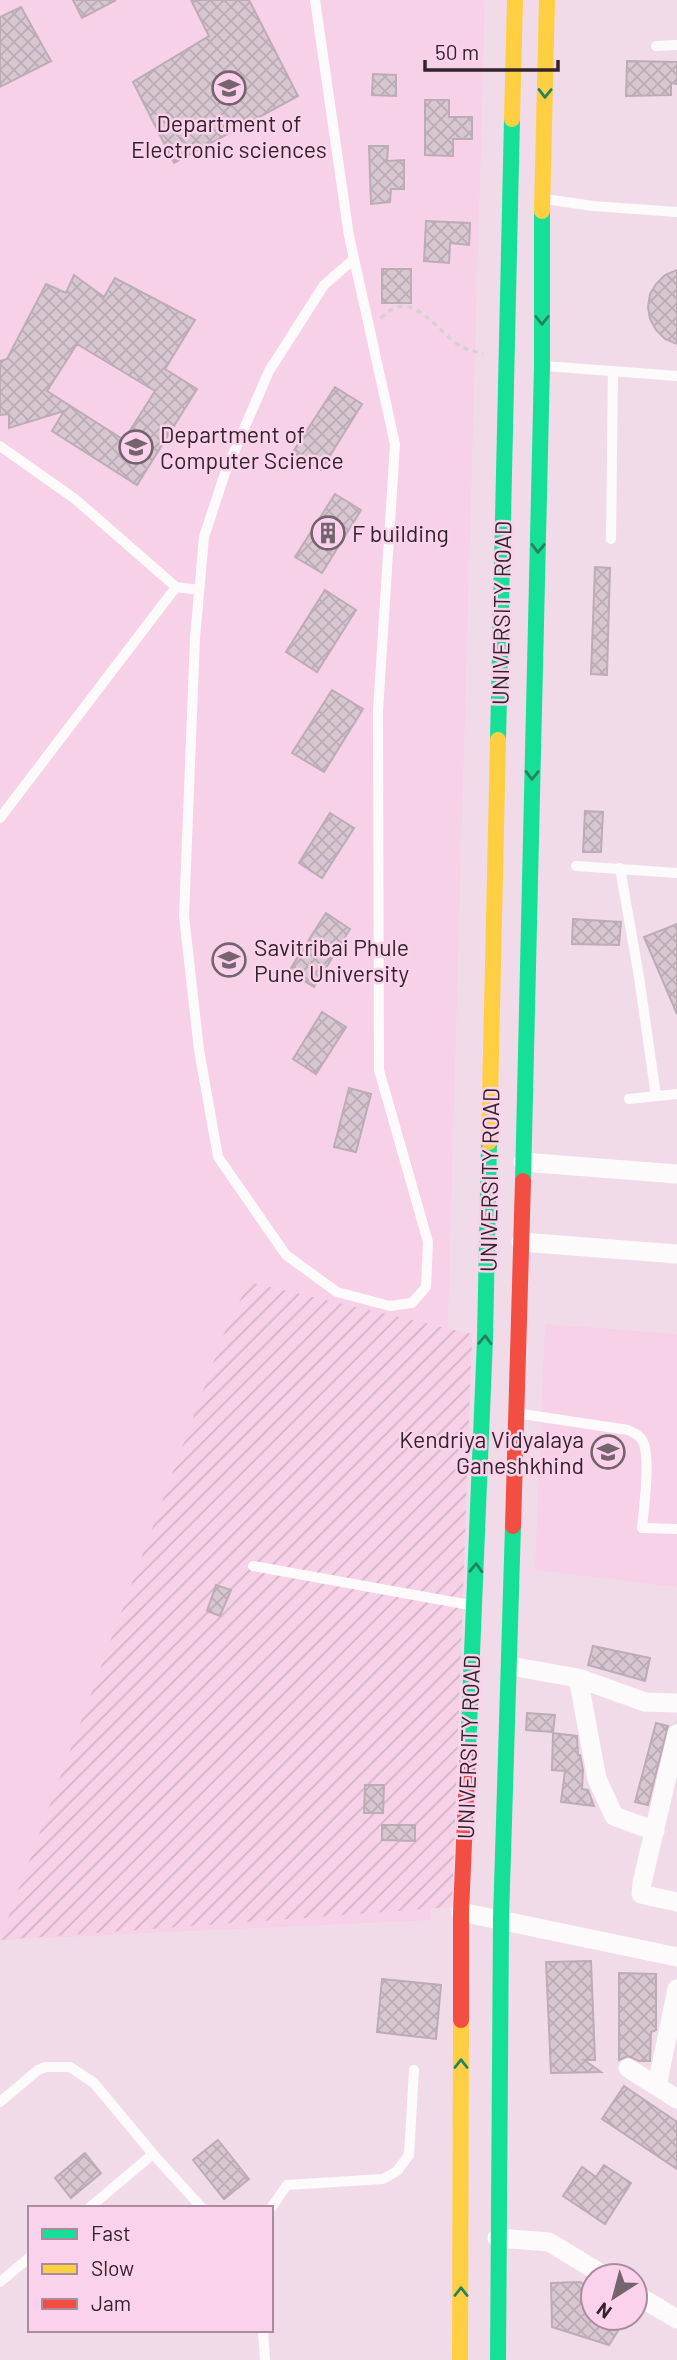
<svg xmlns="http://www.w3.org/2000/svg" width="677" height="2360" viewBox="0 0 677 2360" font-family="Barlow,sans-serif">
  <defs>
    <pattern id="industrial-furrows" width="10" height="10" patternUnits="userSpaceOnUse" patternTransform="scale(1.75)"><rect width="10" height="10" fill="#f6d1e7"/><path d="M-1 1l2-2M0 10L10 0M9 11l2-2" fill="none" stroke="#d3b3c6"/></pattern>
    <pattern id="building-cross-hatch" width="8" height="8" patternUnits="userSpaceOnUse" patternTransform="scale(1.75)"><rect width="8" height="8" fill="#d8c7d1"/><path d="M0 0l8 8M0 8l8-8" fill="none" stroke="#baabb4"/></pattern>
  </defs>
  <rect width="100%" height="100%" fill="#f2dbe9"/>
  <!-- built -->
  <path fill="#f6d1e7" d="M0 0H485L431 1920 0 1940Z
    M545 1324 677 1334V1587L535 1570Z"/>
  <!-- industrial -->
  <path fill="url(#industrial-furrows)" d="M249 1282 472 1334 452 1907 0 1940 224 1334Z"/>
  <!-- building -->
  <path fill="url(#building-cross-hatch)" stroke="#bdabb6" stroke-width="2" fill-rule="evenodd" d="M73 0H116L82 18Z
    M191 0H249L298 96 174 163 133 82 209 36Z
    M21 7 51 61 0 87V17Z
    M627 61 677 62V84L671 83V95L626 96Z
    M373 74 396 75V96L372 95Z
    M425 100H449V117H472V139H453V156L425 155Z
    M369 146H388L387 161 404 160V189H391L390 202 371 204Z
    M426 221 470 223 469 245 450 243 449 263 424 261Z
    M382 269H411V303H382Z
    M677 270V344L665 339 656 330 650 319 648 307 650 294 656 284 665 275Z
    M74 275 104 297 115 278 195 320 165 369 197 389 137 485 52 431 64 411 9 428V414L0 415V361L7 359 46 284 66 293ZM77 344 155 391 124 440 47 391Z
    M335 387 362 404 321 470 293 452Z
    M335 494 361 510 322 573 295 557Z
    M595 567 610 568 607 675 591 674Z
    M325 590 356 610 317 672 286 652Z
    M332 690 363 709 324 772 292 753Z
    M585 811 603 812 601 852H583Z
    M330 813 354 828 322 878 299 863Z
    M326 913 350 929 314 987 289 971Z
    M573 919 621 922 619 945 572 944Z
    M677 924V1014L644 937Z
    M322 1012 346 1027 316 1074 293 1059Z
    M349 1088 371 1094 356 1152 334 1147Z
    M216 1585 231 1590 220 1616 207 1611Z
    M593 1646 650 1658 645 1681 588 1665Z
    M527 1713 555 1715 553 1732 526 1730Z
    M656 1723 668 1726 648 1805 635 1802Z
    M553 1733 577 1736 578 1755H580L583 1770 582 1789 588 1790 594 1806 561 1802 565 1771 552 1770Z
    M365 1785H384L383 1813H364Z
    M382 1825H415V1841L382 1840Z
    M591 1961 595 2060H584L601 2072 551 2073 546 1962Z
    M619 1973 656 1974V2030L651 2032 650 2061H639L628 2056 619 2060Z
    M382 1979 441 1985 436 2039 377 2032Z
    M624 2086 677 2122V2169L602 2119Z
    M218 2140 249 2179 224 2199 193 2160Z
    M85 2153 101 2173 71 2198 55 2178Z
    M604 2165 631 2183 605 2224 563 2196 582 2167 596 2177Z
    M580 2282 593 2290V2318H626L609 2345 552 2327 551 2283Z"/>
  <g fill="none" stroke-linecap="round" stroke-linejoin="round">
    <!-- path -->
    <path stroke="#d6d0d4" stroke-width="3.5" stroke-dasharray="5 5" stroke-linecap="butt" d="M381 318C413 284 437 334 462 347 469 350 477 352 483 354"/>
    <!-- lane -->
    <path stroke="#fdfafc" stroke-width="10" d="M315 0 349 236 395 444 378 711 379 1070 428 1242 426 1287 412 1303 390 1306 337 1292 286 1255 218 1157 199 1050 184 916 195 638 204 537 225 473 269 371 324 285 354 259
      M656 46 677 45
      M545 199 593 206 677 212
      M545 366 677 376
      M0 446 75 499 176 587 199 590
      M611 539 613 371
      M0 818 176 587
      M576 866 677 873
      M620 868 639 977 656 1096
      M629 1099 677 1094
      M522 1414 628 1430C635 1433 641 1436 644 1444 650 1463 644 1507 642 1528L677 1529
      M253 1566 470 1605
      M0 2102 38 2070 46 2067H70L94 2083 153 2154 202 2208
      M89 2208 153 2154
      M271 2208 287 2185 383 2179 397 2171 409 2155 414 2070
      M0 2282 30 2257
      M263 2330 265 2360"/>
    <!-- street -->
    <path stroke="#fdfafc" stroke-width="19" d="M523 1162 677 1174
      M521 1242 677 1254
      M510 1666 578 1678 645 1702 677 1703
      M578 1678 597 1779 614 1816 655 1831
      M677 1734 642 1883 641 1894 677 1902
      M461 1912 677 1957
      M628 2068 677 2099
      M657 2086 677 1989
      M497 2238 549 2242 605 2276
      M635 2294 677 2319"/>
    <!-- fast -->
    <path stroke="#16e098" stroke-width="16" d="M498 740 512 119
      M523 1181 542 366V211
      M468 1750 485 1339 489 1142
      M498 2360 501 1919 513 1526"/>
    <!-- slow -->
    <path stroke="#ffcf43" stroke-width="16" d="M512 119 515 0
      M542 211 547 0
      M489 1142 498 740
      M460 2360 461 2020"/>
    <!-- jam -->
    <path stroke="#f24e42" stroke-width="16" d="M513 1526 523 1181
      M461 2020V1912L468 1750"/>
  </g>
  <!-- one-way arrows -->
  <defs><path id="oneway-chevron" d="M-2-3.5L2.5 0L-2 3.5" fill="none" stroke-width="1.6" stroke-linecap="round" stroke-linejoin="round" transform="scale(1.75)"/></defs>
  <g stroke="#248262">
    <use href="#oneway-chevron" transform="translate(545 93) rotate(91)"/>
    <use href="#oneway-chevron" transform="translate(542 320) rotate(90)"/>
    <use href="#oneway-chevron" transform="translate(538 548) rotate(91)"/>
    <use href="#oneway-chevron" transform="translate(532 775) rotate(91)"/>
    <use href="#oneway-chevron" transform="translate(485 1340) rotate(-88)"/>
    <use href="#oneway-chevron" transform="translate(476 1568) rotate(-88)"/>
    <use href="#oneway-chevron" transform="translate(461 2064) rotate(-90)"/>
    <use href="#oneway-chevron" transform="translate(461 2292) rotate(-90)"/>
  </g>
  <!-- icons -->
  <defs>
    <symbol id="university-ring" viewBox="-11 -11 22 22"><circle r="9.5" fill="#fbd2eb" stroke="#75636e" stroke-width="1.5"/><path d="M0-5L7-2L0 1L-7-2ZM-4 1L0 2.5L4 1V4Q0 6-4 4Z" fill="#75636e"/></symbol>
    <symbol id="building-ring" viewBox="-11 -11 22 22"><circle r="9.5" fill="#fbd2eb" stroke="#75636e" stroke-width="1.5"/><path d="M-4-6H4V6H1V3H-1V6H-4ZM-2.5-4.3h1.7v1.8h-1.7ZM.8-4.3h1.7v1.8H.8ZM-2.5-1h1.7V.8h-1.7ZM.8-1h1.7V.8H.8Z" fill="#75636e"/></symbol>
    <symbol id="school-ring" viewBox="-11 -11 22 22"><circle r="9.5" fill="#fbd2eb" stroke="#75636e" stroke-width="1.5"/><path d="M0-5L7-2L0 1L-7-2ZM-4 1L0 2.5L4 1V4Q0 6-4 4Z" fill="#75636e"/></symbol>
  </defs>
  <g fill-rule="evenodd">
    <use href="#university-ring" x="210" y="69" width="38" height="38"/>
    <use href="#university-ring" x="117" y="428" width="38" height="38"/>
    <use href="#building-ring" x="309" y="514" width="38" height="38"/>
    <use href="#university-ring" x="210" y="941" width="38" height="38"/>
    <use href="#school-ring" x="589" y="1433" width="38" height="38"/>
  </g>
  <g text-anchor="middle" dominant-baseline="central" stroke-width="5" stroke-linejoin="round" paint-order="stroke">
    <!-- poi labels -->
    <g font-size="23" fill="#32232c" stroke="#fbd2eb" text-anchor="start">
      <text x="229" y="123" text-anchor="middle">Department of<tspan x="229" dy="26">Electronic sciences</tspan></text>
      <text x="160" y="434">Department of<tspan x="160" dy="26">Computer Science</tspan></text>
      <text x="352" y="533">F building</text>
      <text x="254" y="947">Savitribai Phule<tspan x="254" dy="26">Pune University</tspan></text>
      <text x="584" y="1439" text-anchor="end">Kendriya Vidyalaya<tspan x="584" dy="26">Ganeshkhind</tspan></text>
    </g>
    <!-- street labels -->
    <g font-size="23" fill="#32232c" stroke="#fbd2eb">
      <text transform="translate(501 613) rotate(-89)">UNIVERSITY ROAD</text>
      <text transform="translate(489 1180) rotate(-89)">UNIVERSITY ROAD</text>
      <text transform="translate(468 1747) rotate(-88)">UNIVERSITY ROAD</text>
    </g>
  </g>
  <!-- legend -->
  <rect x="28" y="2206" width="245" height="126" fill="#fbd2eb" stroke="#ab8c9f" stroke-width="2"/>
  <rect x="42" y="2229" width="35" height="10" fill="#16e098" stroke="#ab8c9f" stroke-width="2"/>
  <text x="91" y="2241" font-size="21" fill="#32232c">Fast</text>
  <rect x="42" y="2264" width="35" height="10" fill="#ffcf43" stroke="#ab8c9f" stroke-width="2"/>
  <text x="91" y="2276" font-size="21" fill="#32232c">Slow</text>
  <rect x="42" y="2299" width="35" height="10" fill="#f24e42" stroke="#ab8c9f" stroke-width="2"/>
  <text x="91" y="2311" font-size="21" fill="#32232c">Jam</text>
  <!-- north arrow -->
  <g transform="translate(614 2297) rotate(216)"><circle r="33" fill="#fbd2eb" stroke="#ab8c9f" stroke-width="2"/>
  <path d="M0-5L12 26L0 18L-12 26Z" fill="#75636e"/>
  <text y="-10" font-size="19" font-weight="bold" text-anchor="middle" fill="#32232c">N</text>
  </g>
  <!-- scale -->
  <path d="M425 60v10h133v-10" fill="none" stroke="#32232c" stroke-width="3.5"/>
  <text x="435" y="60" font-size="21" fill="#32232c" stroke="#fbd2eb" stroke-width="5" paint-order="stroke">50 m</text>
</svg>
